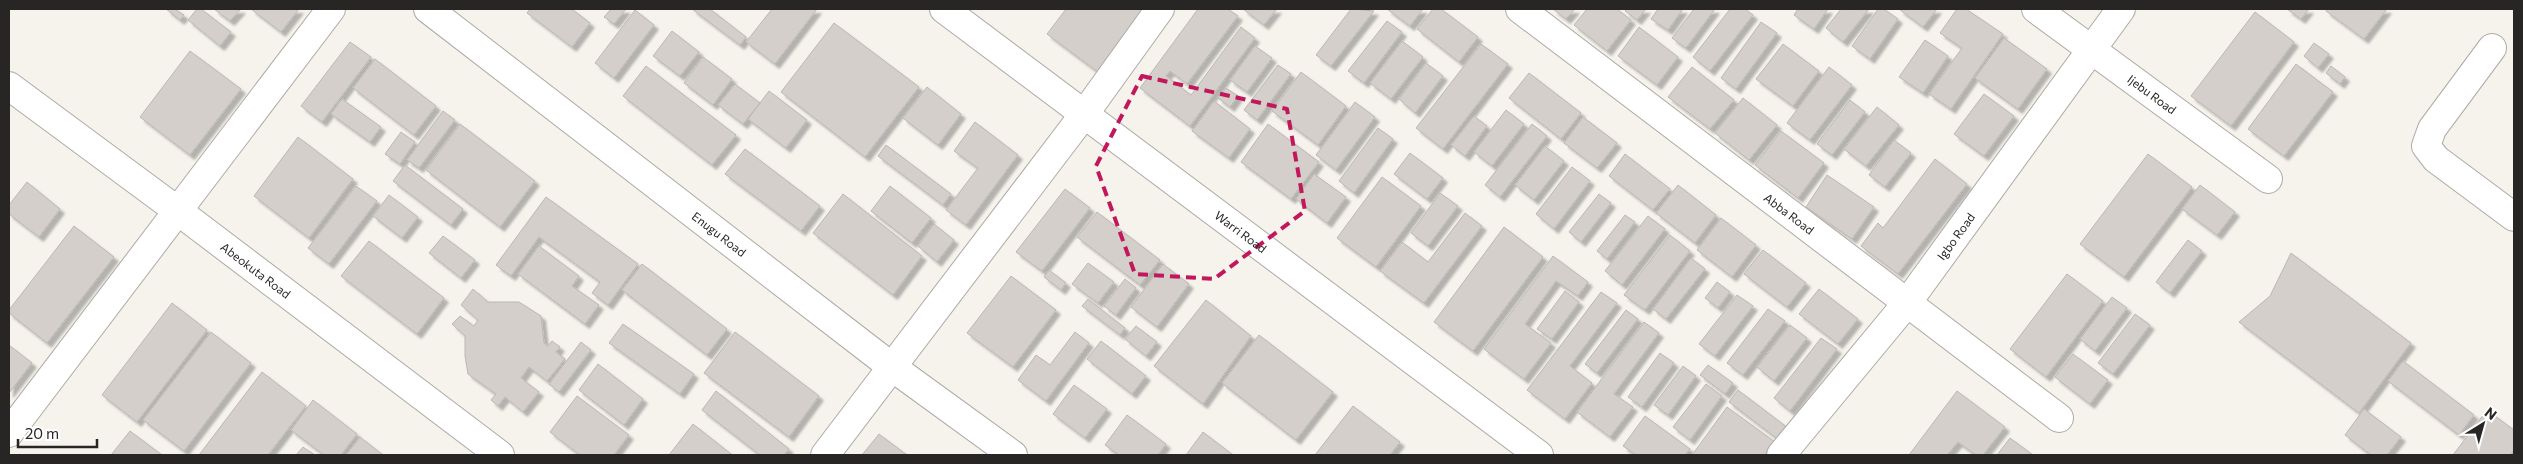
<svg xmlns="http://www.w3.org/2000/svg" width="2523" height="464" viewBox="0 0 2523 464" font-family="Commissioner,sans-serif">
  <defs>
    <filter id="shadow"><feDropShadow dx="4.5" dy="4.5" stdDeviation="1" flood-color="#0004"/></filter>
  </defs>
  <rect width="100%" height="100%" fill="#f6f3ed"/>
  <!-- building -->
  <path fill="#d4cfcb" stroke="#bbb7b2" filter="url(#shadow)" d="M166 9H175L184 15 180 20Z
    M197 9H201L231 32 220 46 188 20Z
    M214 9H241L230 21Z
    M251 9H299L281 32Z
    M530 9H572L590 23 572 47 527 13Z
    M611 9H626L614 24 604 17Z
    M692 9H710L746 37 740 45Z
    M772 9H817L775 64 746 42Z
    M1066 9H1145L1098 72 1047 34Z
    M1198 9H1228L1238 16 1187 84 1170 71 1166 76 1191 95 1241 27 1255 38 1190 126 1140 88Z
    M1243 9H1277L1264 25Z
    M1351 9 1374 11 1331 66 1316 55Z
    M1387 9H1423L1410 26Z
    M1433 9H1441L1478 37 1459 62 1417 29Z
    M1553 9H1575L1566 19Z
    M1587 9H1617L1631 20 1607 51 1574 25Z
    M1627 9H1646L1637 20 1625 11Z
    M1658 9H1683L1668 30 1651 19Z
    M1694 9H1715L1686 48 1672 38Z
    M1730 9H1745L1753 15 1710 71 1693 57Z
    M1798 9H1828L1814 29 1794 15Z
    M1841 9H1869L1843 42 1826 28Z
    M1878 9H1884L1898 19 1870 59 1852 46Z
    M1899 9H1937L1923 27Z
    M1957 9H1966L2003 34 1951 109 1929 94 1962 48 1940 33Z
    M2287 9H2309L2301 19Z
    M2327 9H2387L2364 39 2326 11Z
    M635 10 654 25 614 78 595 63Z
    M2255 12 2294 42 2231 126 2191 96Z
    M1387 21 1402 32 1364 83 1348 71Z
    M1761 22 1777 33 1736 89 1721 78Z
    M834 23 919 87 865 157 781 92Z
    M1639 27 1678 57 1657 85 1618 56Z
    M672 31 699 52 680 76 653 56Z
    M2004 38 2047 69 2018 109 1975 78Z
    M1925 40 1948 56 1923 93 1899 77Z
    M1402 41 1423 57 1391 99 1370 83Z
    M350 42 371 57 322 122 301 106Z
    M2314 43 2329 54 2318 68 2304 56Z
    M1481 44 1508 64 1443 149 1416 128Z
    M1783 44 1819 71 1793 106 1756 79Z
    M1255 46 1272 58 1247 92 1230 80Z
    M190 51 241 89 190 155 140 117Z
    M703 57 732 79 713 105 684 83Z
    M375 59 436 106 414 135 353 88Z
    M1426 63 1443 76 1415 113 1399 99Z
    M2296 64 2333 92 2284 156 2248 129Z
    M1278 65 1291 74 1257 120 1244 110Z
    M646 66 736 135 712 165 623 96Z
    M2331 66 2345 77 2340 84 2326 73Z
    M1692 67 1734 100 1710 129 1668 97Z
    M1829 67 1852 85 1810 140 1787 123Z
    M1301 72 1346 106 1318 145 1272 111Z
    M1529 73 1581 113 1561 139 1509 98Z
    M735 84 760 103 743 124 718 105Z
    M927 87 961 114 938 145 903 118Z
    M1226 88 1238 96 1230 107 1218 98Z
    M769 91 807 120 786 148 748 119Z
    M1984 94 2014 116 1984 156 1954 134Z
    M1743 98 1777 125 1749 160 1715 133Z
    M342 99 381 127 370 142 331 114Z
    M1850 100 1865 112 1832 155 1817 144Z
    M1214 101 1250 129 1229 158 1192 131Z
    M1355 102 1375 117 1336 170 1316 155Z
    M1877 107 1899 125 1866 166 1844 149Z
    M1506 110 1524 124 1492 166 1474 152Z
    M443 111 455 120 419 168 407 160Z
    M1474 116 1487 126 1465 156 1451 145Z
    M1583 117 1617 143 1597 168 1564 143Z
    M975 122 1018 155 966 225 946 210 978 168 954 151Z
    M460 124 535 181 500 227 426 170Z
    M1268 124 1319 162 1291 199 1241 162Z
    M1532 124 1547 136 1500 197 1485 185Z
    M1378 128 1393 139 1354 193 1339 181Z
    M1781 131 1824 163 1798 198 1755 165Z
    M401 132 415 142 400 164 385 154Z
    M298 137 353 179 309 238 254 196Z
    M1894 140 1911 153 1885 187 1869 175Z
    M886 145 951 194 943 205 878 156Z
    M1545 146 1564 161 1534 200 1515 185Z
    M745 149 820 206 801 231 725 174Z
    M1410 153 1443 178 1427 199 1394 174Z
    M1625 154 1670 189 1653 210 1609 176Z
    M2148 154 2192 187 2124 277 2080 244Z
    M1935 159 1967 184 1898 274 1861 246 1878 223 1883 228Z
    M405 165 463 209 451 225 393 181Z
    M1572 167 1590 181 1554 229 1536 214Z
    M1314 174 1346 197 1327 223 1296 199Z
    M1827 175 1874 207 1852 239 1806 207Z
    M1382 177 1421 206 1376 267 1337 238Z
    M27 182 60 209 39 237 9 214V205Z
    M1678 185 1716 215 1695 243 1656 213Z
    M2200 185 2235 212 2217 235 2182 209Z
    M356 186 377 201 329 264 308 248Z
    M890 186 931 218 912 243 871 211Z
    M1065 189 1090 208 1042 271 1016 252Z
    M1440 193 1458 206 1428 246 1411 233Z
    M843 194 922 256 893 295 813 233Z
    M1599 194 1611 203 1581 242 1569 232Z
    M389 195 418 217 402 238 373 216Z
    M546 197 638 264 608 305 592 293 600 282 539 237 511 276 496 265Z
    M1097 212 1160 260 1140 285 1077 237Z
    M1465 213 1482 226 1424 303 1380 271 1402 242 1428 262Z
    M1625 215 1635 222 1607 259 1597 251Z
    M1648 216 1665 229 1622 285 1605 271Z
    M1721 218 1756 245 1732 277 1697 250Z
    M934 224 954 240 937 262 918 246Z
    M74 226 114 257 47 343 9 313V310Z
    M1504 227 1543 257 1473 351 1434 322Z
    M1670 235 1690 251 1645 310 1624 295Z
    M443 236 475 260 461 278 429 253Z
    M2188 240 2202 251 2170 293 2156 282Z
    M369 241 444 298 417 334 341 276Z
    M539 246 579 276 572 286 599 305 585 324 518 274Z
    M1763 250 1806 283 1787 307 1744 274Z
    M2291 253 2411 343 2359 413 2239 322 2270 296Z
    M1553 256 1588 282 1578 296 1556 281 1525 324 1551 343 1524 379 1484 349Z
    M1691 258 1705 269 1666 319 1653 309Z
    M1088 263 1114 282 1098 303 1072 284Z
    M642 264 727 329 707 355 622 290Z
    M1163 264 1189 284 1157 327 1131 307Z
    M1049 270 1066 283 1061 290 1044 277Z
    M2067 274 2103 301 2046 377 2010 349Z
    M1011 276 1056 310 1013 367 967 333Z
    M1125 279 1136 288 1116 315 1104 306Z
    M1717 282 1730 292 1718 308 1705 298Z
    M473 289 488 302H519L541 316 544 343 548 346 552 341 560 347 556 352 565 359 547 381 529 367 521 378 539 392 523 412 505 397 498 406 491 400 496 394 468 374 465 356V336L452 324 460 316 474 326 478 320 461 305Z
    M1819 289 1858 319 1838 344 1799 314Z
    M1565 291 1579 302 1552 339 1537 329Z
    M1601 292 1617 303 1570 366 1592 383 1565 419 1527 390Z
    M1737 295 1753 306 1715 356 1699 344Z
    M2112 297 2127 308 2095 351 2080 339Z
    M1088 299 1125 328 1120 335 1082 306Z
    M1206 300 1251 336 1203 404 1154 366Z
    M172 303 207 330 137 422 102 395Z
    M1768 309 1785 321 1743 375 1727 363Z
    M1626 310 1638 319 1597 373 1585 364Z
    M2135 314 2150 325 2113 374 2098 363Z
    M1644 322 1659 333 1614 394 1633 407 1610 437 1577 412Z
    M623 324 694 374 680 394 609 343Z
    M1790 325 1807 338 1774 381 1757 367Z
    M1136 326 1157 342 1146 356 1125 339Z
    M211 332 251 363 184 451 143 420Z
    M735 332 819 396 789 437 704 373Z
    M1075 332 1089 343 1046 401 1018 380 1036 355 1050 365Z
    M1259 335 1333 392 1296 440 1222 383Z
    M1821 338 1837 349 1790 411 1774 398Z
    M1101 341 1146 376 1132 394 1087 359Z
    M581 342 591 350 559 392 549 384Z
    M9 345 32 363 9 393Z
    M1660 353 1674 363 1642 407 1628 397Z
    M2073 354 2108 380 2090 404 2055 377Z
    M2403 361 2474 415 2459 435 2388 381Z
    M598 364 643 399 624 425 579 390Z
    M1708 365 1733 383 1725 394 1700 375Z
    M1683 366 1696 376 1668 415 1654 405Z
    M262 372 306 406 268 455H199Z
    M1706 384 1722 396 1690 440 1673 427Z
    M1074 385 1107 409 1085 438 1053 414Z
    M1738 390 1788 428 1779 440 1729 402Z
    M716 391 789 449 784 455H760L702 410Z
    M1957 391 2005 427 1983 455H1976L1958 442 1947 455H1909Z
    M577 396 629 435 614 455H580L550 432Z
    M313 400 357 434 341 455H324L291 430Z
    M1353 406 1400 442 1390 455H1315Z
    M1727 407 1775 442 1765 455H1692Z
    M2364 409 2401 437 2387 455H2371L2345 435Z
    M2487 410 2514 430V450L2510 455H2453Z
    M1127 415 1166 444 1158 455H1119L1105 445Z
    M1645 416 1690 449 1685 455H1636L1623 446Z
    M693 424 731 454 730 455H669Z
    M130 431 162 455H111Z
    M1203 432 1233 455H1186Z
    M879 434 907 455H862Z
    M360 437 383 455H346Z
    M2010 438 2033 455H1997Z
    M303 447 315 455H296Z"/>
  <g fill="none" stroke-linecap="round" stroke-linejoin="round">
    <defs>
      <g id="minor">
        <path id="s1" d="M428 9 892 367 1013 455"/>
        <path id="s2" d="M944 9 1539 455"/>
        <path id="s3" d="M1520 9 2059 418"/>
        <path id="s4" d="M2036 9 2268 179"/>
        <path d="M2492 48 2432 129 2426 146 2436 159 2514 217"/>
        <path id="s5" d="M9 86 178 211 500 455"/>
        <path d="M9 433 331 9"/>
        <path d="M825 455 1085 113 1160 9"/>
        <path id="s6" d="M1781 455 1907 303 2121 9"/>
      </g>
    </defs>
    <!-- minor casing -->
    <use href="#minor" stroke="#aeaaa5" stroke-width="30"/>
    <!-- minor -->
    <use href="#minor" stroke="#fff" stroke-width="28"/>
  </g>
  <!-- marked area -->
  <path fill="none" stroke="#c2185b" stroke-width="4" stroke-dasharray="10 6" stroke-linejoin="round" d="M1142 76 1287 109 1305 211 1214 279 1135 274 1096 166Z"/>
  <g text-anchor="middle" dominant-baseline="central" stroke-width="5" stroke-linejoin="round" paint-order="stroke">
    <!-- street labels -->
    <g font-size="12" fill="#282624" stroke="#fff">
      <text stroke="none"><textPath href="#s4" startOffset="144">Ijebu Road</textPath></text>
      <text stroke="none"><textPath href="#s3" startOffset="338">Abba Road</textPath></text>
      <text stroke="none"><textPath href="#s2" startOffset="371">Warri Road</textPath></text>
      <text stroke="none"><textPath href="#s1" startOffset="368">Enugu Road</textPath></text>
      <text stroke="none"><textPath href="#s6" startOffset="280">Igbo Road</textPath></text>
      <text stroke="none"><textPath href="#s5" startOffset="308">Abeokuta Road</textPath></text>
    </g>
  </g>
  <!-- border -->
  <rect width="2523" height="464" fill="none" stroke="#282624" stroke-width="20"/>
  <!-- north arrow -->
  <g transform="translate(2483 424) rotate(37)" stroke="#ffffff" stroke-width="4" paint-order="stroke">
  <path d="M0-4L9 19L0 12L-9 19Z" fill="#282624"/>
  <text y="-8" font-size="14" font-weight="bold" text-anchor="middle" fill="#282624">N</text>
  </g>
  <!-- scale -->
  <path d="M18 439v8h79v-8" fill="none" stroke="#282624" stroke-width="2.5"/>
  <text x="25" y="439" font-size="15" fill="#282624" stroke="#ffffff" stroke-width="4" paint-order="stroke">20 m</text>
</svg>
